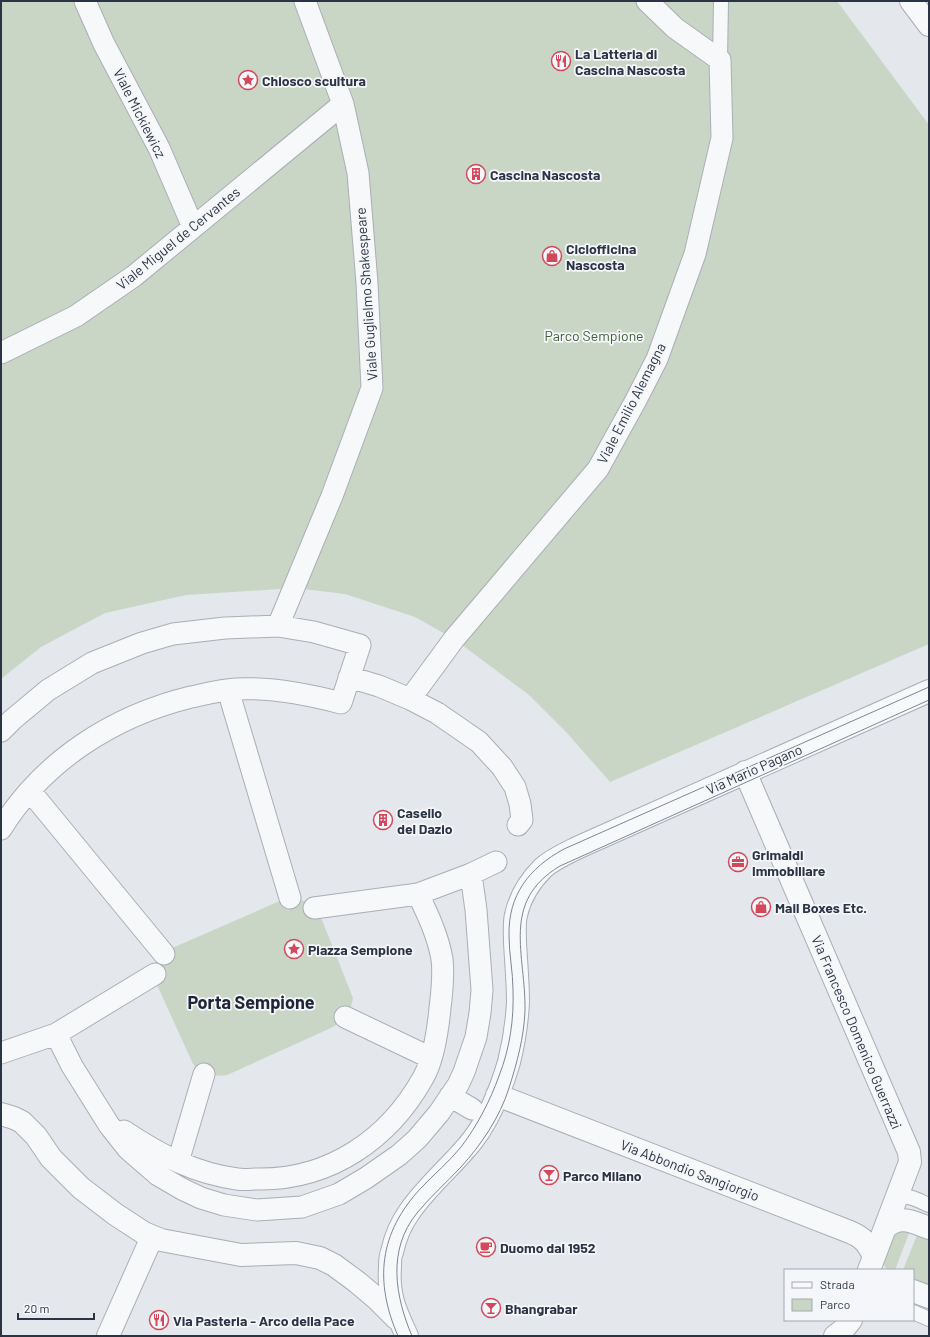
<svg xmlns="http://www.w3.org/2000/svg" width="930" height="1337" viewBox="0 0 930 1337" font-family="Barlow,sans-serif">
  <rect width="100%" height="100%" fill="#e4e7ec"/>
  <!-- green -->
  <path fill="#c9d6c5" d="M1 1H837L929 125V644L610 782 567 733 529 695 454 639 415 617 345 594 295 588 186 595 105 613 41 647 1 679Z
    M299 899 308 903 320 915 353 998C351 1012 344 1021 331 1028L227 1075C215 1077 200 1074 193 1064L158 987C153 972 158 959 170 949L282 900Z
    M911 1228 895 1270H888C877 1260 886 1245 891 1234Z
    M919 1230 929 1234V1289L913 1283V1270H903Z"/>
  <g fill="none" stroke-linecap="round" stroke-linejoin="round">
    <defs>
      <path id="service" d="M720 60 721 1
        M897 1199C907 1193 919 1201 929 1205
        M913 1312 929 1319"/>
      <path id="pedestrian" d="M85 1 104 44 159 148 193 227
        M1 353 76 316 134 276 343 104
        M278 626 332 496 372 388 367 283 358 173 343 104 305 1
        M349 677 379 686 410 699 437 713 479 742 502 767 515 787 520 804 522 820 518 825
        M228 690 290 898
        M410 699 454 639 598 469 636 400 657 359 695 254 722 138 720 60 675 28 647 1
        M1 731 12 720 48 690 92 663 142 643 173 634 225 628 278 626 314 632 360 645 341 703C307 694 271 687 236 689 221 690 205 694 191 697 113 716 43 761 1 829
        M30 791 164 954
        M314 908 418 894 471 874 496 862
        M345 1017 431 1058
        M56 1034 72 1066 109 1125 128 1149 158 1175 182 1189 201 1198 224 1205 257 1210 302 1207 339 1194 366 1178 399 1155 417 1139 439 1113 458 1085 464 1072 476 1037 480 1013 482 990 476 910 471 874
        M1 1053 56 1034 155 974
        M450 1096 472 1109
        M124 1131C160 1155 194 1173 237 1179 244 1180 252 1179 258 1179 330 1180 389 1139 423 1078 434 1059 438 1029 440 1008 442 992 444 975 442 959 438 936 428 915 418 894
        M178 1162 204 1074"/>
      <path id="minor" d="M745 772 909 1152 910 1162 869 1270
        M497 1095 850 1232C864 1238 867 1243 874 1256
        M1 1114 14 1118 22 1122 36 1136 51 1158 81 1188 115 1214 144 1233 161 1240 241 1255 296 1253 320 1258 334 1265 357 1282 376 1298 396 1318
        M885 1228C900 1214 913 1222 929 1228
        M913 1291 929 1297
        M108 1336 152 1237
        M407 1336C395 1310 388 1296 390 1267 390 1262 390 1256 392 1252 395 1238 402 1222 410 1211 428 1185 453 1165 472 1141 490 1118 501 1089 509 1062 514 1042 517 1022 518 1002 518 982 516 962 515 942 515 933 514 923 516 915 520 897 530 881 543 868 553 859 567 853 579 847L929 691
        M835 1336 843 1330 851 1320"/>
      <path id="tertiary" d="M911 1 929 25"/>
    </defs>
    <!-- service casing -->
    <use href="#service" stroke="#a9aeb7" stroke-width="16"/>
    <!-- pedestrian casing -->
    <use href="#pedestrian" stroke="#a9aeb7" stroke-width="23"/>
    <!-- minor casing -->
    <use href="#minor" stroke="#a9aeb7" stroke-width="24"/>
    <!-- tertiary casing -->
    <use href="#tertiary" stroke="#a9aeb7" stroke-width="24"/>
    <!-- service -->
    <use href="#service" stroke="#f7f8fa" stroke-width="14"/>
    <!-- pedestrian -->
    <use href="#pedestrian" stroke="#f7f8fa" stroke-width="21"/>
    <!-- minor -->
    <use href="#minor" stroke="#f7f8fa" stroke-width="22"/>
    <!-- tertiary -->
    <use href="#tertiary" stroke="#f7f8fa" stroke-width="22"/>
    <!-- tram -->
    <path stroke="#7d8696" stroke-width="1" d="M398 1336C374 1281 379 1233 421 1188 434 1174 449 1162 461 1147 477 1126 490 1101 499 1076 510 1048 514 1019 513 990 513 972 509 954 509 936 508 895 529 868 564 849L929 687
      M412 1336C395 1296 387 1250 417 1213 430 1197 446 1183 461 1167 481 1145 500 1117 509 1088 517 1063 524 1037 525 1011 526 954 500 902 560 866L929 700"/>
  </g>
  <!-- icons -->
  <defs>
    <symbol id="restaurant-ring" viewBox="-11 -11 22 22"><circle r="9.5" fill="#f4f6f9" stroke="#d1495b" stroke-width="1.5"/><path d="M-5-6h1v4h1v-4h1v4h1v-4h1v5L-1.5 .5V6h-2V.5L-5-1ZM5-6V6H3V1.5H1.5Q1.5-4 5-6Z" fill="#d1495b"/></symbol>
    <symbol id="sight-ring" viewBox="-11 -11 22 22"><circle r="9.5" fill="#f4f6f9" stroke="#d1495b" stroke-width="1.5"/><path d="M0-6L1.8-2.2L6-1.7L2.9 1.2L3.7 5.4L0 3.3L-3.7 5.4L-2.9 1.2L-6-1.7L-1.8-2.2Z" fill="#d1495b"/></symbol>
    <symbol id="building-ring" viewBox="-11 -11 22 22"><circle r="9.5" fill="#f4f6f9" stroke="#d1495b" stroke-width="1.5"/><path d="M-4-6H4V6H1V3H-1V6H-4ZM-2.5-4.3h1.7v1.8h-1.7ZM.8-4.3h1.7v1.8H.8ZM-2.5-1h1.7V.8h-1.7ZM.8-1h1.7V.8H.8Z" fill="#d1495b"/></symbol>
    <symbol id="shop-ring" viewBox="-11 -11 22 22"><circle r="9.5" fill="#f4f6f9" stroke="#d1495b" stroke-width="1.5"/><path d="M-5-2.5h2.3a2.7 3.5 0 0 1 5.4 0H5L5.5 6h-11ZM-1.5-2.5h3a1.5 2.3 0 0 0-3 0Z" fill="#d1495b"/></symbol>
    <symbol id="office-ring" viewBox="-11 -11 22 22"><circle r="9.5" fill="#f4f6f9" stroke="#d1495b" stroke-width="1.5"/><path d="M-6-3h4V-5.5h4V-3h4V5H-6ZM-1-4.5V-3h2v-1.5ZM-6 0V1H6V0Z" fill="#d1495b"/></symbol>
    <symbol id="bar-ring" viewBox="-11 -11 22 22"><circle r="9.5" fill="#f4f6f9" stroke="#d1495b" stroke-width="1.5"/><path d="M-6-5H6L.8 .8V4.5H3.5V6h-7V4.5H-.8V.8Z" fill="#d1495b"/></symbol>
    <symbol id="cafe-ring" viewBox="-11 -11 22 22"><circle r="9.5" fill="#f4f6f9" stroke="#d1495b" stroke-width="1.5"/><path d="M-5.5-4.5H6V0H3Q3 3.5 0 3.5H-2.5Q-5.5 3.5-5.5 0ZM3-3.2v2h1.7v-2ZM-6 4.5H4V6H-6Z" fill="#d1495b"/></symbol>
  </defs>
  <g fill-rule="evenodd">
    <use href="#restaurant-ring" x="550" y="50" width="22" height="22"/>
    <use href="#sight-ring" x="237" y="69" width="22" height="22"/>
    <use href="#building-ring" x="465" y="163" width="22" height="22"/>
    <use href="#shop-ring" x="541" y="245" width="22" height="22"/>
    <use href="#building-ring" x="372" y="809" width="22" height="22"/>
    <use href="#office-ring" x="727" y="851" width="22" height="22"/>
    <use href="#shop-ring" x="750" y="896" width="22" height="22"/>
    <use href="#sight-ring" x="283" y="938" width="22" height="22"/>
    <use href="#bar-ring" x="538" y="1164" width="22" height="22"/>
    <use href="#cafe-ring" x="475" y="1236" width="22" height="22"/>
    <use href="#bar-ring" x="480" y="1297" width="22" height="22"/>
    <use href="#restaurant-ring" x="148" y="1309" width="22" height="22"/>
  </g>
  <g text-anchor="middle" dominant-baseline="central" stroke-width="3.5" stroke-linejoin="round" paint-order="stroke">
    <!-- poi labels -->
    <g font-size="14" font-weight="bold" fill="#2b3445" stroke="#f4f6f9" text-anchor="start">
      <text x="575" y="53">La Latteria di<tspan x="575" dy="16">Cascina Nascosta</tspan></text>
      <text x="262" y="80">Chiosco scultura</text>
      <text x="490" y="174">Cascina Nascosta</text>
      <text x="566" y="248">Ciclofficina<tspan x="566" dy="16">Nascosta</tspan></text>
      <text x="397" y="812">Casello<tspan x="397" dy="16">del Dazio</tspan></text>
      <text x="752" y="854">Grimaldi<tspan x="752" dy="16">Immobiliare</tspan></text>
      <text x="775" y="907">Mail Boxes Etc.</text>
      <text x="308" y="949">Piazza Sempione</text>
      <text x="563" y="1175">Parco Milano</text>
      <text x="500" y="1247">Duomo dal 1952</text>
      <text x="505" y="1308">Bhangrabar</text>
      <text x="173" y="1320">Via Pasteria - Arco della Pace</text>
    </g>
    <!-- street labels -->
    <g font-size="14" fill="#2b3445" stroke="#f4f6f9">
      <text transform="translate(140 113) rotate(63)">Viale Mickiewicz</text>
      <text transform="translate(178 238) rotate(-39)">Viale Miguel de Cervantes</text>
      <text transform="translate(366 294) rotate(-94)">Viale Guglielmo Shakespeare</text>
      <text transform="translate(631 403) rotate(-63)">Viale Emilio Alemagna</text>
      <text transform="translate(754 769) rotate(-24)">Via Mario Pagano</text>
      <text transform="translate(857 1032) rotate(67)">Via Francesco Domenico Guerrazzi</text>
      <text transform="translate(690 1170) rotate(21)">Via Abbondio Sangiorgio</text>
    </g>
    <!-- park labels -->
    <g font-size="14" fill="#3f6138" stroke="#f4f6f9">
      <text x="594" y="335">Parco Sempione</text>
    </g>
    <!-- district labels -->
    <g font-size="18" font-weight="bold" fill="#1d2536" stroke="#f4f6f9">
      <text x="251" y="1002">Porta Sempione</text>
    </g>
  </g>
  <!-- border -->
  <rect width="930" height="1337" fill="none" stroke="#2b3445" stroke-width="4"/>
  <!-- legend -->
  <rect x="784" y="1269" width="130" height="52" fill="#f4f6f9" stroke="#a4a8b1"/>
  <rect x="792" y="1282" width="20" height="6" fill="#f7f8fa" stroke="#a4a8b1"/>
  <text x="820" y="1289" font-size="12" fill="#2b3445">Strada</text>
  <rect x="792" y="1299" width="20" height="12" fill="#c9d6c5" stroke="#a4a8b1"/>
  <text x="820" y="1309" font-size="12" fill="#2b3445">Parco</text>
  <!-- scale -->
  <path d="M18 1313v6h76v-6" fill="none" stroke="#2b3445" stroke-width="2"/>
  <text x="24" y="1313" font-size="12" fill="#2b3445" stroke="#f4f6f9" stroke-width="3" paint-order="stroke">20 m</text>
</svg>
